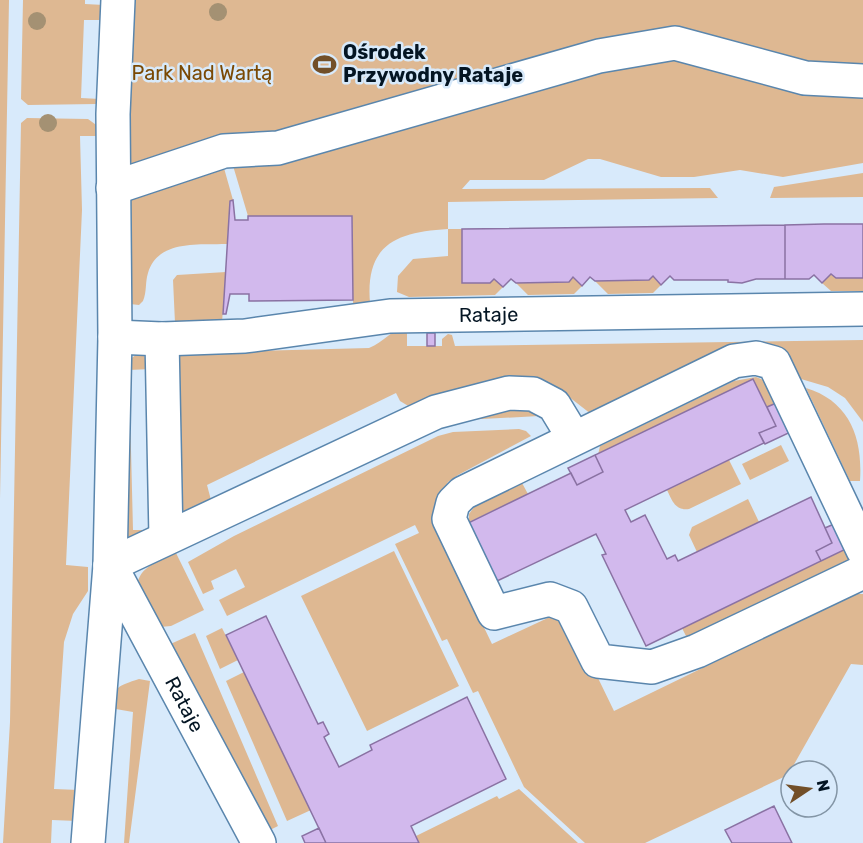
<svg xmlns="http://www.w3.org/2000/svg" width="863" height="843" viewBox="0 0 863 843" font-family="Rubik,sans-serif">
  <rect width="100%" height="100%" fill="#d8eafb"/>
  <!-- green -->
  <path fill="#deb892" d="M0 0H9L0 499Z
    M23 0H85V4L104 5 103 20H84L81 98 100 99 96 104 28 105 21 99Z
    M131 0H863V74L687 39 477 85 127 168Z
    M654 53 863 87V163L783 177 740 170 694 177H661L600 159H588L544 180H470L462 189 710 188 718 198 448 202V229H462V283H489L494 279 503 287 495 295 409 297 397 292 398 276 413 259 448 256V229C397 232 365 244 370 303H353L352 216H248L231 159Z
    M27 118 88 119 99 127 98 136H80L82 210 66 565 88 567V591L73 614 64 642 54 789 79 790 77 821 52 820 51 843H3L10 722 21 123Z
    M222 161 233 200 230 201 227 244C200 245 158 239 148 273 145 282 147 292 143 301L139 305 130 304 129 203 134 195Z
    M863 173V197L770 198 774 187Z
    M226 272 222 322 175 323 173 280 177 275Z
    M831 274 836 278H863V291H831L822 283Z
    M653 276 661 285 653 293 608 294 595 281 648 280Z
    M573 277 582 286 574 294 528 295 516 283 569 282Z
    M407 324V346H442V339L448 334 452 335 455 346 863 340V422L845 398 828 387 801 379 786 360 591 414 555 386 540 381 410 407 400 401 396 393 207 485 211 500 183 513 179 508 178 357 182 353 369 348C384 342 392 330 407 324Z
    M137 354 144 356 151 369 129 370 133 530H154L152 537C132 552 120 532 116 515L122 371 125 363Z
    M756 377 768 382 781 401 767 407 753 379 598 455 600 446 734 381Z
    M806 388C849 401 863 437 860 481H850Z
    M491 409 534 411 539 416 444 421Z
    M519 429 526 431 531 436 458 475 448 482 437 502 440 536 492 644 565 610 614 711 854 594H863V665L851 664 788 775 645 843H585L524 787 478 691 473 693 447 639 442 641 395 544 419 533 415 525 227 616 219 600 245 587 236 569 211 581 214 589 203 594 188 562 234 536 438 436 453 432Z
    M781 445 789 461 750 480 742 464Z
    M729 460 741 484 689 509C675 511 672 500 667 490Z
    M522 483 528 494 469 522V514L474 507Z
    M748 499 759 522 697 552 689 535 692 527Z
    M841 539 854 565 689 642 682 628Z
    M394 551 459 686 367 731 301 596Z
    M176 553 204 610 171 626 160 627 137 586C139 566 160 561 176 553Z
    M222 628 238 660 220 669 206 636Z
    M195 633 278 826 264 833 166 646Z
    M244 672 311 810 287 821 226 681Z
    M139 679 150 681 129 843H124L133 712 110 708C114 686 118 686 139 679Z
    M519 789 578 843H419L416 836 497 796 499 799Z"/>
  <!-- building -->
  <path fill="#d2b9ed" stroke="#8a72a3" stroke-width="1.5" d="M233 200 235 220H248V216H352L353 300 249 301V294H230L226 314H223L230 201Z
    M824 224H863V278H836L831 274 822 283 814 275 809 279H785V225Z
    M785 225V279H756L742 283 728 282V280H674L670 276 661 285 653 276 649 280 595 281 590 277 582 286 573 277 569 282 516 283 511 279 503 287 494 279 490 283H462V229Z
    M427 333H435V346H427Z
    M753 379 776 426 759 433 764 443 625 510 631 522 645 515 667 559 675 555 678 561 811 497 832 543 816 551 821 561 646 646 602 555 606 554 596 534 497 581 464 525 571 473 577 485 603 472 595 455Z
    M781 401 795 430 765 444 759 433 776 426 767 407Z
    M595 455 603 472 577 485 568 468Z
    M834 524 846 549 821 561 816 551 832 543 825 528Z
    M266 616 318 724 323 722 329 734 324 737 339 767 372 750 370 745 467 697 506 779 411 826 419 843H326L226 635Z
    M774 806 792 843H732L725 830Z
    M319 828 326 843H305L302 836Z"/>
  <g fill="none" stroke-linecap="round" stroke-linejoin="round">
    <defs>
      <g id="minor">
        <path d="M113 188 224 151 278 148 599 56 675 43 805 78 863 81"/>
        <path id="s1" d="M115 337 162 339 245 336 390 316 863 309"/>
        <path d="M162 339 166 538"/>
        <path d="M863 550 774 363 756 358 734 361 463 493 453 503 449 519 494 613 550 599 571 607 598 661 652 667 697 651 863 572"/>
        <path d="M110 565 436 412 509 393 533 394 554 405 574 438"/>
        <path id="s2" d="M110 565 259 843"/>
        <path d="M88 843 110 565 115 337 113 114 118 0"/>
      </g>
    </defs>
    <!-- minor casing -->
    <use href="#minor" stroke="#5a86ad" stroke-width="36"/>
    <!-- minor -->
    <use href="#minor" stroke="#fff" stroke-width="33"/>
  </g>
  <!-- trees -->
  <g fill="#a49173">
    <circle cx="218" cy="12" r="9"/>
    <circle cx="37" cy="21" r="9"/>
    <circle cx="48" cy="123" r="9"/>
  </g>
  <!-- icons -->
  <defs>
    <symbol id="stadium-bare" viewBox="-9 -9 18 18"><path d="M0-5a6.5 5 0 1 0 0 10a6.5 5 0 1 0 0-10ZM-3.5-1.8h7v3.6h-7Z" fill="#724f28" stroke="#d8eafb" stroke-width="2.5" paint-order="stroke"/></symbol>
  </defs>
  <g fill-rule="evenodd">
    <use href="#stadium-bare" x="308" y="48" width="33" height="33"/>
  </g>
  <g text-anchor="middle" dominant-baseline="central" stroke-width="5" stroke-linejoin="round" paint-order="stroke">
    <!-- poi labels -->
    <g font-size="20" font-weight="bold" fill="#041523" stroke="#d8eafb" text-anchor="start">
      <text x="343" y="52">Ośrodek<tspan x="343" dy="23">Przywodny Rataje</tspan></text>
    </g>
    <!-- park labels -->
    <g font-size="20" fill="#7a4904" stroke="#d8eafb">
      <text x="202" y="73">Park Nad Wartą</text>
    </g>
    <!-- street labels -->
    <g font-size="20" fill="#041523" stroke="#d8eafb">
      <text stroke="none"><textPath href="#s1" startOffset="375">Rataje</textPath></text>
      <text stroke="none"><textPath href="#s2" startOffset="158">Rataje</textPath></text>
    </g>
  </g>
  <!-- north arrow -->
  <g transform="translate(809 789) rotate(77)"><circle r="28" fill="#d8eafb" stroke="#8395a5" stroke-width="1.5"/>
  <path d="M0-4.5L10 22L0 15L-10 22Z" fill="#724f28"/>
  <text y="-9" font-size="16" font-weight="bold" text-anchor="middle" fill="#041523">N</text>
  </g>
</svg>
